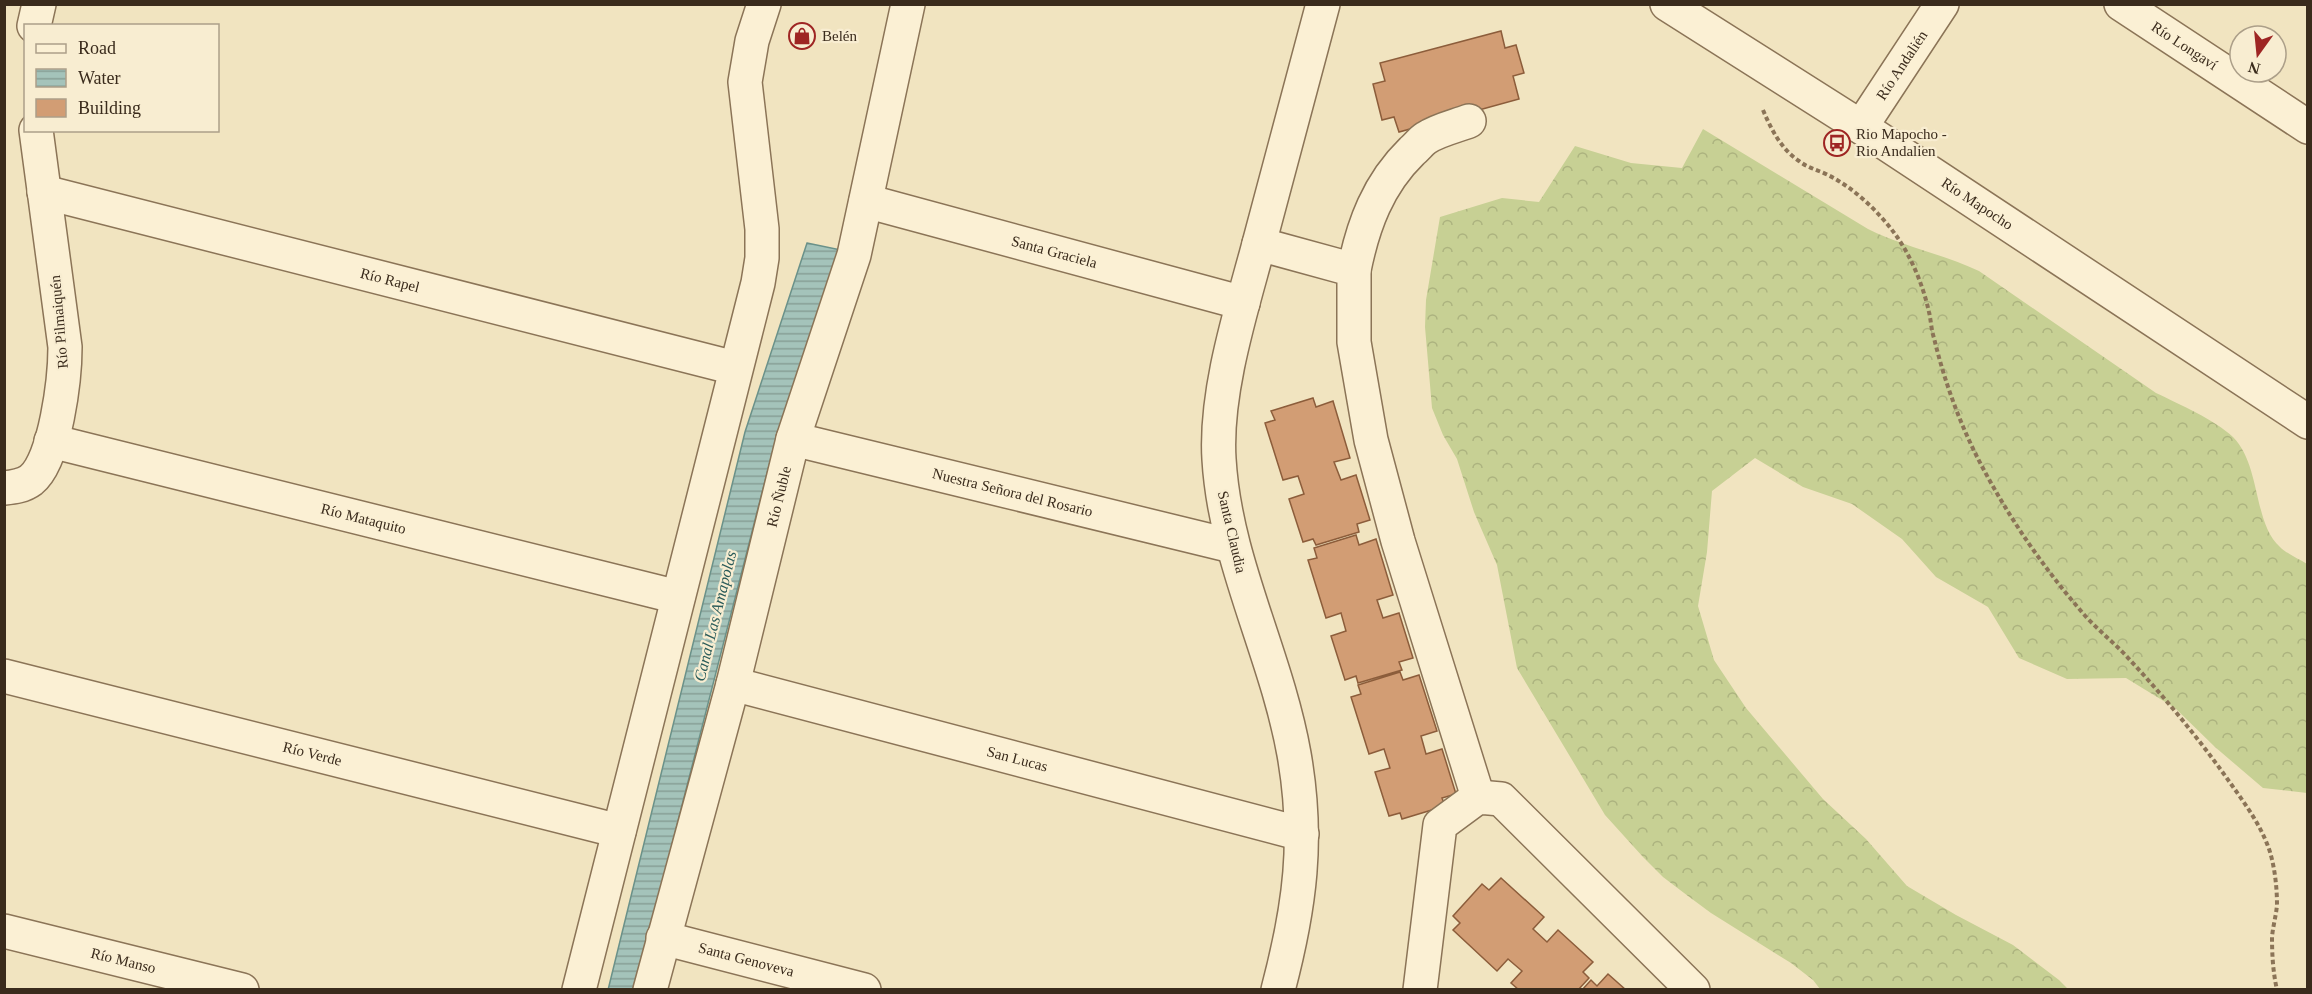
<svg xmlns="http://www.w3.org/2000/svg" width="2312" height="994" viewBox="0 0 2312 994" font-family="'Times New Roman',serif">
  <defs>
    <pattern id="forest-crowns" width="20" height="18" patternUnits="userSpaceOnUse" patternTransform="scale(1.5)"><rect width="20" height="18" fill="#c7d094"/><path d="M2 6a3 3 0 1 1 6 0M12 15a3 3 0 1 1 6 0" fill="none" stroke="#acb37f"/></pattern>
    <pattern id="water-rules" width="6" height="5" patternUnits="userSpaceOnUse" patternTransform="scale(1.5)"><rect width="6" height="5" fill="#a4c3ba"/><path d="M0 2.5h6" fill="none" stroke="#879f96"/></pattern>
  </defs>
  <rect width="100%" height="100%" fill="#f1e4c0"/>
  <!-- forest -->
  <path fill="url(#forest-crowns)" d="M1703 129 1868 229C1904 247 1943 254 1979 271L2156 393C2179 404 2215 420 2233 437 2261 465 2253 523 2280 547 2287 554 2299 559 2307 564V793L2263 788 2215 747 2175 708 2126 678 2067 679 2019 658 1988 607 1936 577 1902 539 1852 504 1803 487 1755 458 1712 491 1707 552 1698 606 1714 660 1746 708 1823 799 1866 839 1907 886 1956 915 2013 945 2059 980 2068 989H1820L1813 980 1791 963 1711 913 1688 896 1663 877 1643 857 1605 815 1517 668 1497 565 1474 512 1457 459 1443 435 1432 408 1425 327 1426 300 1440 217 1502 198 1539 202 1575 146 1631 163 1682 168Z"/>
  <!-- water -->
  <path fill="url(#water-rules)" stroke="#6a9189" stroke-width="1.5" d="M807 243 841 250 775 442 635 989 608 990 745 432Z"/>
  <!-- building -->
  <path fill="#d29d74" stroke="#8c5d3b" stroke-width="1.5" d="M1501 31 1505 48 1516 45 1524 73 1513 76 1519 99 1399 132 1394 117 1382 120 1373 84 1385 81 1380 63Z
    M1313 398 1316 407 1333 401 1350 458 1334 462 1341 480 1356 475 1370 520 1357 524 1359 532 1316 545 1313 539 1303 542 1289 499 1304 494 1298 476 1283 480 1265 423 1275 420 1271 411Z
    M1356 535 1359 545 1376 539 1393 595 1377 600 1383 618 1399 613 1413 658 1399 662 1402 670 1358 683 1356 676 1345 680 1331 636 1346 631 1341 613 1326 618 1308 560 1317 558 1314 548Z
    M1400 672 1403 680 1419 675 1437 731 1421 736 1426 754 1442 749 1456 794 1442 798 1445 806 1402 819 1400 813 1389 816 1375 772 1390 768 1384 749 1369 754 1351 697 1361 694 1358 685Z
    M1501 878 1544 917 1533 929 1547 942 1558 930 1593 962 1583 972 1589 978 1578 990H1519L1511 983 1522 971 1508 959 1497 971 1453 930 1460 923 1453 916 1482 884 1489 890Z
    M1608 974 1626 990H1582L1591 980 1597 986Z"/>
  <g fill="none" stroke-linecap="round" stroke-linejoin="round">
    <defs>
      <g id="minor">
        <path id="s1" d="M1667 4 1861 127 2308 422"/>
        <path id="s2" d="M2121 4 2308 127"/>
        <path d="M34 26 39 4"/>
        <path id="s3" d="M1861 127 1942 4"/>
        <path id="s4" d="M44 192 735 368"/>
        <path id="s5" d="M866 201 1243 303"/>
        <path d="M1259 244 1354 270V342L1371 440 1398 541 1478 797"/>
        <path d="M1354 270C1363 225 1378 184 1412 151 1417 147 1421 141 1426 138 1438 130 1456 126 1469 121"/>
        <path id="s6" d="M793 439 1232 546"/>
        <path id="s7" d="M51 441 678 597"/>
        <path d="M4 488C14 487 23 486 31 480 56 460 65 377 65 347L36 130"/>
        <path id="s8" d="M4 676 619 831"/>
        <path id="s9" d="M733 684 1302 834"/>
        <path id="s10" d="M4 931 242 990"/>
        <path id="s11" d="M663 938 864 990"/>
        <path d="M579 990 758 283 762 258V229L745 82 752 41 764 4"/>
        <path id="s12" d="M650 990 733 684 793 439 854 255 908 4"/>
        <path d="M1278 990C1300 907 1309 839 1294 754 1276 653 1225 562 1219 459 1215 395 1239 317 1256 255 1278 171 1301 88 1323 4"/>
        <path d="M1420 990 1440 825 1478 797 1501 799 1693 990"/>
      </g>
    </defs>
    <!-- minor casing -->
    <use href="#minor" stroke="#8b7457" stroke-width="36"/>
    <!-- path -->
    <path stroke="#8b7457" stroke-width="4" stroke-dasharray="4.5 3" stroke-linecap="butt" d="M1763 110C1771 129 1781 149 1799 161 1808 168 1818 170 1828 175 1854 188 1878 211 1895 234 1911 256 1923 285 1929 312 1931 320 1931 329 1934 338 1945 384 1962 430 1985 472 2012 522 2044 568 2081 611 2096 629 2115 643 2130 660 2166 699 2200 740 2231 784 2246 805 2262 827 2270 852 2275 869 2277 888 2277 905 2276 916 2273 926 2272 937 2272 955 2273 972 2277 990"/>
    <!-- minor -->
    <use href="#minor" stroke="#fbf0d4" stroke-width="33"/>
  </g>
  <!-- icons -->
  <defs>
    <symbol id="shop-ring" viewBox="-11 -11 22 22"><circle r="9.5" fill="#f8edd1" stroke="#9e2523" stroke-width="1.5"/><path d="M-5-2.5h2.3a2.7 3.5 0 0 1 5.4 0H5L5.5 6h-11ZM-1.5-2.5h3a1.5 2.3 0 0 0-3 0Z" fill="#9e2523"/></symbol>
    <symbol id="bus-ring" viewBox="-11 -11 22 22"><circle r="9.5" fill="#f8edd1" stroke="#9e2523" stroke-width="1.5"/><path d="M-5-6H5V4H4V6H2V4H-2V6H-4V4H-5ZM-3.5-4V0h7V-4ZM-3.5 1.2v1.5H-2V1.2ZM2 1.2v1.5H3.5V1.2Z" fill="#9e2523"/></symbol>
  </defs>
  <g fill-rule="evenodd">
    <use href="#shop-ring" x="787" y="21" width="30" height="30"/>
    <use href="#bus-ring" x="1822" y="128" width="30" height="30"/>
  </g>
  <g text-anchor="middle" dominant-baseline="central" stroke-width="4.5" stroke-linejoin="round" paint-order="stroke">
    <!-- poi labels -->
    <g font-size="15" fill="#3a2b1c" stroke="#f8edd1" text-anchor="start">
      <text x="822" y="36">Belén</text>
      <text x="1856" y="134">Rio Mapocho -<tspan x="1856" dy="17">Rio Andalien</tspan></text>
    </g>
    <!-- street labels -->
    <g font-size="15" fill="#3a2b1c" stroke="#f8edd1">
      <text stroke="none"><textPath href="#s2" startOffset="76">Río Longaví</textPath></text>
      <text stroke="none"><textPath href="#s3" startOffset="74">Río Andalién</textPath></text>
      <text stroke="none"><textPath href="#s1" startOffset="369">Río Mapocho</textPath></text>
      <text stroke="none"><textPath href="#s5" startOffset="195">Santa Graciela</textPath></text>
      <text stroke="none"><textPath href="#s4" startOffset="357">Río Rapel</textPath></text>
      <text transform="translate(59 322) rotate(-95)">Río Pilmaiquén</text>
      <text stroke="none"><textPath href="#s6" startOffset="226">Nuestra Señora del Rosario</textPath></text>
      <text stroke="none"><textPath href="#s12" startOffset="510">Río Ñuble</textPath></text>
      <text stroke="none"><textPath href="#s7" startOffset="322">Río Mataquito</textPath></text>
      <text transform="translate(1232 532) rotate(77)">Santa Claudia</text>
      <text stroke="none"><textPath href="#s8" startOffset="318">Río Verde</textPath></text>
      <text stroke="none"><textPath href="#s9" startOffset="294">San Lucas</textPath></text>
      <text stroke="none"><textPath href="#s11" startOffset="86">Santa Genoveva</textPath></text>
      <text stroke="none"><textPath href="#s10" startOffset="123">Río Manso</textPath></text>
    </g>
    <!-- water labels -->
    <g font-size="16" font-style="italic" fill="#2a5b59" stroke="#f8edd1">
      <text transform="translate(715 616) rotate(-76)">Canal Las Amapolas</text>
    </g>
  </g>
  <!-- border -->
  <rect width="2312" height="994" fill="none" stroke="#3a2b1c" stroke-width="12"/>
  <!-- legend -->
  <rect x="24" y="24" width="195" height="108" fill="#f8edd1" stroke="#ac9f89" stroke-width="1.5"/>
  <rect x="36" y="44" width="30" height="9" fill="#fbf0d4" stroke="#ac9f89" stroke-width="1.5"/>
  <text x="78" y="54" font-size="18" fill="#3a2b1c">Road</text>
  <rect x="36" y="69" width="30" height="18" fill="url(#water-rules)" stroke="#ac9f89" stroke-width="1.5"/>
  <text x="78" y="84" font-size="18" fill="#3a2b1c">Water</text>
  <rect x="36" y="99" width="30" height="18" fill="#d29d74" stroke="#ac9f89" stroke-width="1.5"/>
  <text x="78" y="114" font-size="18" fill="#3a2b1c">Building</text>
  <!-- north arrow -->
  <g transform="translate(2258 54) rotate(195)"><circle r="28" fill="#f8edd1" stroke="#ac9f89" stroke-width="1.5"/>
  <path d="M0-4.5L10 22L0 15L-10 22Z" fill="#9e2523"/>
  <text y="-9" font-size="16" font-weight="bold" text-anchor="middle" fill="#3a2b1c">N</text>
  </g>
</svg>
